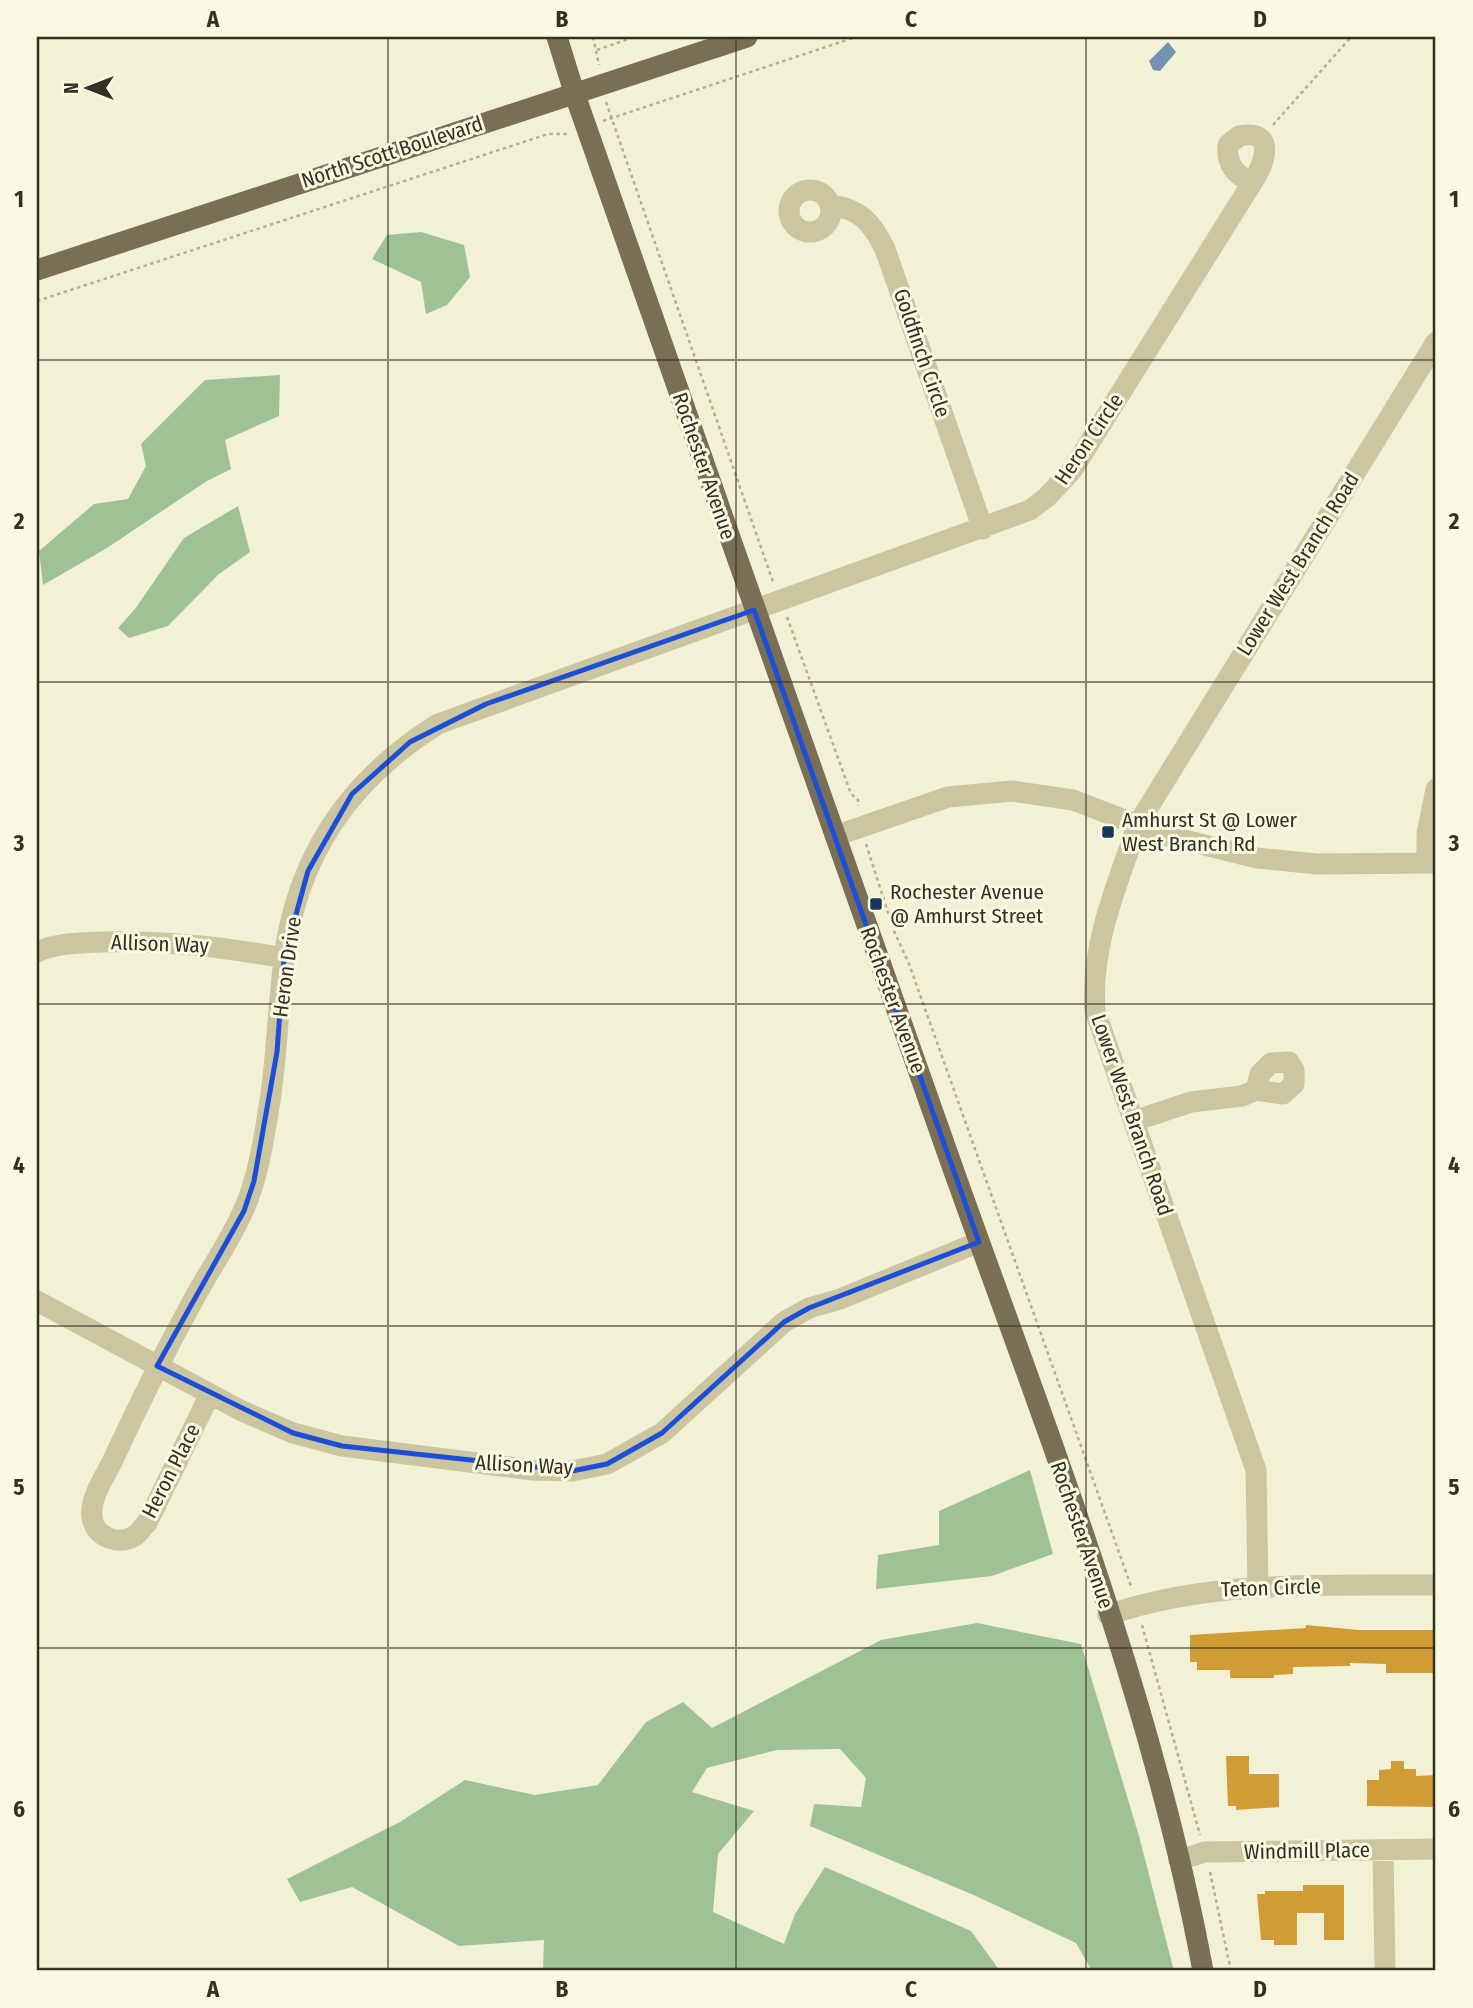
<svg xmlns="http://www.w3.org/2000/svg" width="1473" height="2008" viewBox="0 0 1473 2008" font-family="'Fira Sans Condensed',sans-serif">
  <rect width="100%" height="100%" fill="#f3f1d5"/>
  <!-- green -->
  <path fill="#9fc294" d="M421 232 464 245 470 277 447 305 426 314 421 282 372 259 387 235Z
    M280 375 279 416 225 440 231 469 207 481 107 548 43 585 39 551 94 504 128 499 146 466 141 444 205 380Z
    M238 506 250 552 219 574 168 626 129 638 118 628 135 609 184 538Z
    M1030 1470 1053 1554 992 1576 876 1589 878 1555 939 1545V1511Z
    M977 1623 1081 1644 1139 1836 1174 1971H1092L1076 1943 976 1896 810 1826 814 1804 861 1807 866 1778 840 1749 777 1750 707 1768 692 1792 754 1811 718 1854 713 1912 784 1944 795 1914 825 1867 971 1931 1000 1971H543L544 1940 459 1946 352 1887 300 1902 287 1879 400 1822 465 1780 535 1795 598 1785 646 1722 683 1702 712 1728 881 1640Z"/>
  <!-- water -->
  <path fill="#7294b2" d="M1168 42 1176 52 1160 71 1153 70 1149 61Z"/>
  <!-- building -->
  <path fill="#d09c35" d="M1306 1625 1359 1630H1436V1673H1386V1664L1350 1663V1666L1293 1667V1674L1274 1675V1678H1230V1670H1197V1662H1190V1635L1306 1628Z
    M1226 1756H1249V1774H1279V1807L1236 1810V1806H1228Z
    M1391 1761H1404V1769H1416V1776L1436 1775V1807L1367 1806V1780H1379V1770L1391 1769Z
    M1303 1885H1344V1940H1324V1913H1297V1945H1274V1940H1261L1257 1894H1265V1891H1303Z"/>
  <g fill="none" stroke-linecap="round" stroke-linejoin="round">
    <!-- path -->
    <path stroke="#b7b08b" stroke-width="2.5" stroke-dasharray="3.5 3.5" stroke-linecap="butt" d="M593 37 599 65
      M597 50 634 37
      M606 102 773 582
      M603 121 856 37
      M1273 125 1351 37
      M37 301 548 134H567
      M787 617 851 794 858 800V806
      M866 844 894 931 909 964 1132 1589
      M1142 1625 1200 1835
      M1210 1872 1231 1971"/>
    <!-- minor -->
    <path stroke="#cbc6a0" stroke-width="21" d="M789 211a21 21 0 1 1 42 0a21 21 0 1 1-42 0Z
      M830 205C861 209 872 223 885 249L983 529
      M835 836 948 797 1012 791 1073 800 1164 835 1257 858 1317 864 1436 863
      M1427 863V834L1436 789
      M37 952C56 943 80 943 101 942 164 940 222 947 284 958
      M1134 1121 1191 1102 1242 1096 1256 1090 1283 1094 1294 1084V1070L1289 1062 1271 1063 1260 1074 1256 1090
      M37 1301 240 1410 293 1433 342 1446 533 1470 572 1471 607 1464 662 1433 784 1322 809 1308 840 1299 979 1242
      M210 1394 147 1523C143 1526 140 1532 136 1535 120 1547 93 1537 92 1516 90 1498 104 1478 112 1462 138 1406 165 1351 195 1297 210 1269 232 1238 244 1209 259 1175 264 1137 270 1101 277 1054 278 1006 284 959 297 855 350 779 438 724L1030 510 1047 497 1073 469 1252 183C1264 165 1278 128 1239 136L1228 145C1226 165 1236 175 1252 183
      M1258 1587 1256 1470 1095 1011C1090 946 1117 885 1138 824L1436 342
      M1108 1615C1214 1579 1326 1586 1436 1585
      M1383 1850 1385 1971
      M1179 1860 1205 1852 1436 1849"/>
    <!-- major -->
    <path stroke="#786f54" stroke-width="21" d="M557 37 574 92C699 449 824 807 951 1163 1045 1427 1152 1695 1203 1971
      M37 270 747 37"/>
  </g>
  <!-- marked area -->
  <path fill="none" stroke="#1d4ed8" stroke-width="5" stroke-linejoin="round" d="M754 610 979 1242 809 1308 784 1322 662 1433 607 1464 572 1471 342 1446 293 1433 157 1366 244 1211 254 1181 277 1052 284 958 308 871 352 794 410 742 486 704Z"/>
  <!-- grid -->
  <path fill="none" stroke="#343024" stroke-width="2" stroke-opacity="0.55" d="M388 37V1971M736 37V1971M1086 37V1971M37 360H1436M37 682H1436M37 1004H1436M37 1326H1436M37 1648H1436"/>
  <!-- markers -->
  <g fill="#173859" stroke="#faf9e1" stroke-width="2.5">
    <rect x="1101" y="825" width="14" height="14" rx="3.5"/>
    <rect x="869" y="897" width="14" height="14" rx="3.5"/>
  </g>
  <g text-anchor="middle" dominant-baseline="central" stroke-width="6" stroke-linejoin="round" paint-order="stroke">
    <!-- street labels -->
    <g font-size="21" fill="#343024" stroke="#faf9e1">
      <text transform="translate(392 152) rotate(-18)">North Scott Boulevard</text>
      <text transform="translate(922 353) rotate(71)">Goldfinch Circle</text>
      <text transform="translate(1089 439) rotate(-56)">Heron Circle</text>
      <text transform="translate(704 466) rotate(71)">Rochester Avenue</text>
      <text transform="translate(1298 564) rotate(-58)">Lower West Branch Road</text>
      <text transform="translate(160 944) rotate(2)">Allison Way</text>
      <text transform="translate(287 967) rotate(-82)">Heron Drive</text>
      <text transform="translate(893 1000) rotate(70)">Rochester Avenue</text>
      <text transform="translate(1132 1115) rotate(71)">Lower West Branch Road</text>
      <text transform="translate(524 1465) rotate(3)">Allison Way</text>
      <text transform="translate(171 1471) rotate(-63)">Heron Place</text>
      <text transform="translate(1082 1535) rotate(71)">Rochester Avenue</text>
      <text transform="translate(1271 1588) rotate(-2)">Teton Circle</text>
      <text transform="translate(1307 1851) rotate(-1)">Windmill Place</text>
    </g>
    <!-- poi labels -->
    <g font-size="21" fill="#343024" stroke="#faf9e1" text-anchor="start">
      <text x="1122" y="820">Amhurst St @ Lower<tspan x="1122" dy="24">West Branch Rd</tspan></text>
      <text x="890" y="892">Rochester Avenue<tspan x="890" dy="24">@ Amhurst Street</tspan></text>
    </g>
  </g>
  <!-- border -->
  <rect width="1473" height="2008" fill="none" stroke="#faf9e1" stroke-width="77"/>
  <!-- north arrow -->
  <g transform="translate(88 88) rotate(270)" stroke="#faf9e1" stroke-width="5" paint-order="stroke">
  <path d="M0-5L12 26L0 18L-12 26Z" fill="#343024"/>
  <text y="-10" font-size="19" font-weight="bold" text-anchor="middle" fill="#343024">N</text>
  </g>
  <rect x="38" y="38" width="1396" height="1931" fill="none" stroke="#343024" stroke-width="2.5"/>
  <g font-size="23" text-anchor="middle" font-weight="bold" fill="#343024">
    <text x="213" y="27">A</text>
    <text x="562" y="27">B</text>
    <text x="911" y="27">C</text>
    <text x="1260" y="27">D</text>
    <text x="19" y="207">1</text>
    <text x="1454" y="207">1</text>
    <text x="19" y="529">2</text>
    <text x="1454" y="529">2</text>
    <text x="19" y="851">3</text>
    <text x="1454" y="851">3</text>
    <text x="19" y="1173">4</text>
    <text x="1454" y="1173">4</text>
    <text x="19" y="1495">5</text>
    <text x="1454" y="1495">5</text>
    <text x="19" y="1817">6</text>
    <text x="1454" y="1817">6</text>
    <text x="213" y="1997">A</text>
    <text x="562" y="1997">B</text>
    <text x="911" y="1997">C</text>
    <text x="1260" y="1997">D</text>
  </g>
</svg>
